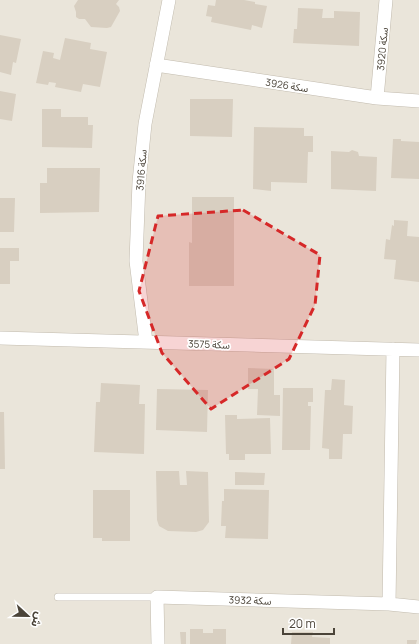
<svg xmlns="http://www.w3.org/2000/svg" width="419" height="644" viewBox="0 0 419 644" font-family="Manrope,'Noto Sans Arabic',sans-serif">
  <rect width="100%" height="100%" fill="#f6f3ec"/>
  <!-- residential -->
  <path fill="#eae5da" d="M0 0H419V644H0Z"/>
  <!-- building -->
  <path fill="#d8cfc1" d="M78 0H119L116 4 119 7 120 11 111 27 107 28 91 27 85 19H79L76 17V12L74 6Z
    M216 0H244L255 2V4L267 6 262 28 252 25 251 30 211 22 212 17 206 16 208 5 215 6Z
    M298 8 323 9 322 18H334V11L360 12 359 46 293 43 294 29H297Z
    M0 35 21 39 16 63 13 62 11 75 0 72Z
    M65 38 91 43 90 49 107 52 100 87 83 84 81 92 55 87 56 83 49 82 48 85 36 83 43 51 54 53 53 58 60 60Z
    M0 91 16 94 12 121 0 119Z
    M190 99H233L232 137 190 136Z
    M42 109H61V117H88V125H93L92 148 42 147Z
    M254 127 304 128V136H313V152H308L307 183 271 182V191L253 189Z
    M393 139H401V141L419 142V179L391 178Z
    M352 150 358 152 359 156 377 157 376 191 331 189V151L349 152Z
    M47 168H100L99 212 40 213V183H47Z
    M192 197H234V286H189V242L192 243Z
    M0 198H15L14 232H0Z
    M394 220 408 221 407 236 419 237V282L394 279 396 260 384 259 386 239 390 240 392 225 394 226Z
    M0 248H19V261H10V284H0Z
    M248 368 274 369V395H280V416L257 415 258 389H248Z
    M332 379 345 380 344 405 353 406 352 434H343L342 459H329V449L322 448 325 390H331Z
    M101 383 140 385 139 404H145L144 454 94 452 96 402H100Z
    M283 388H313V402H308V406H311L310 450H282Z
    M157 389 208 390 207 432 156 430Z
    M0 412H4L5 469H0Z
    M225 415H237V419L270 418 271 454H245V460H229V454H226Z
    M156 471H179L180 485H187L186 471 208 472 209 522 203 530 196 532 168 531 159 526 157 520Z
    M235 472 265 473 264 485H235Z
    M224 489 269 490 268 539 225 538 226 526H221L222 501H224Z
    M93 490H130V541H102V538H93Z
    M190 629H203V633H213V629H226V644H190Z
    M180 632H186V644H181Z
    M292 632H313L312 637 330 638V644H291Z
    M407 640H417L416 644H407Z"/>
  <g fill="none" stroke-linecap="round" stroke-linejoin="round">
    <defs>
      <path id="service" d="M58 597H157"/>
      <path id="minor" d="M156 65 377 98 419 101
        M377 98 386 0
        M0 338 419 350
        M146 342 136 261 139 182 145 124 169 0
        M389 604 393 349
        M158 644 157 597 389 604 419 607"/>
    </defs>
    <!-- service casing -->
    <use href="#service" stroke="#c2bbae" stroke-width="8"/>
    <!-- minor casing -->
    <use href="#minor" stroke="#c2bbae" stroke-width="14"/>
    <!-- service -->
    <use href="#service" stroke="#fff" stroke-width="7"/>
    <!-- minor -->
    <use href="#minor" stroke="#fff" stroke-width="13"/>
  </g>
  <!-- marked area -->
  <path fill="#d62828" fill-opacity="0.2" stroke="#d62828" stroke-width="3" stroke-dasharray="8 5" stroke-linejoin="round" d="M243 210 320 255 315 305 289 359 211 409 162 353 139 291 158 216Z"/>
  <g text-anchor="middle" dominant-baseline="central" stroke-width="3.5" stroke-linejoin="round" paint-order="stroke">
    <!-- street labels -->
    <g font-size="10" fill="#4b4439" stroke="#fff">
      <text transform="translate(382 49) rotate(-85)">سكة 3920</text>
      <text transform="translate(287 85) rotate(9)">سكة 3926</text>
      <text transform="translate(141 170) rotate(-85)">سكة 3916</text>
      <text transform="translate(209 344) rotate(2)">سكة 3575</text>
      <text transform="translate(250 600) rotate(2)">سكة 3932</text>
    </g>
  </g>
  <!-- north arrow -->
  <g transform="translate(28 616) rotate(112)" stroke="#ffffff" stroke-width="3" paint-order="stroke">
  <path d="M0-3L7 15L0 10L-7 15Z" fill="#4b4439"/>
  <text y="-6" font-size="11" font-weight="bold" text-anchor="middle" fill="#4b4439">ش</text>
  </g>
  <!-- scale -->
  <path d="M283 628v6h51v-6" fill="none" stroke="#4b4439" stroke-width="2"/>
  <text x="289" y="628" font-size="12" fill="#4b4439" stroke="#ffffff" stroke-width="3" paint-order="stroke">20 m</text>
</svg>
